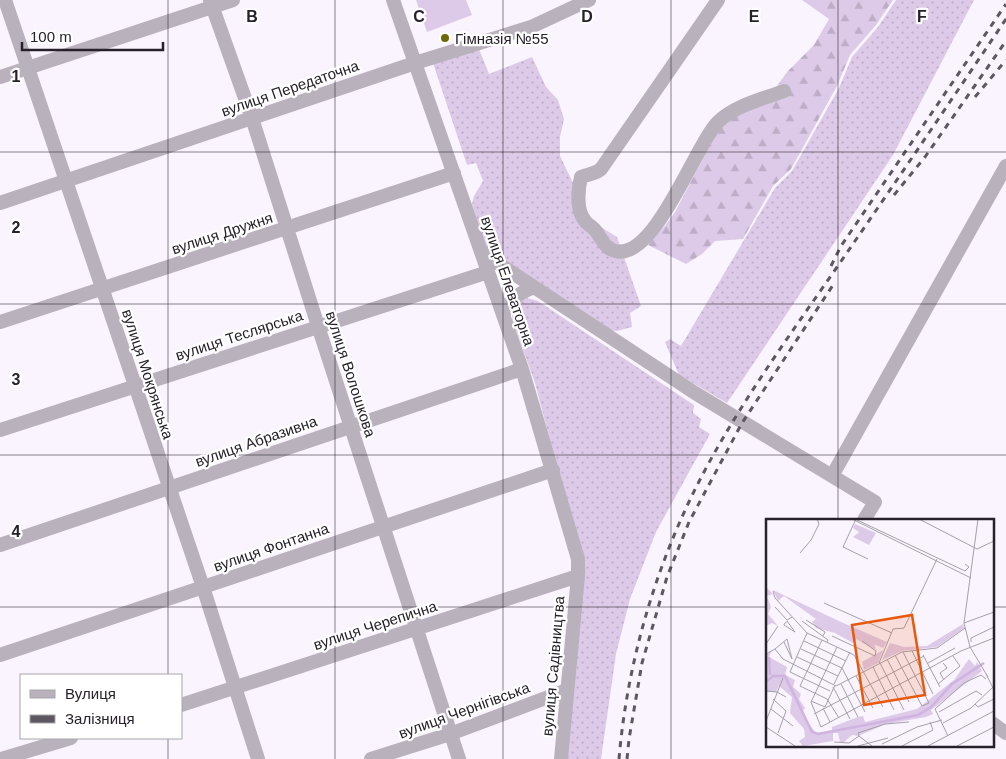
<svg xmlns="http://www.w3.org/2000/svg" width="1006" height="759" viewBox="0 0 1006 759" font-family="Helvetica,sans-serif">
  <defs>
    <pattern id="grass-dots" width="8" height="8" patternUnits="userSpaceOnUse" patternTransform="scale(1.25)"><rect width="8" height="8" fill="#ddcae8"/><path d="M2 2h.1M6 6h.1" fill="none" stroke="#beadc7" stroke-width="1.8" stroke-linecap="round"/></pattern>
    <pattern id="forest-firs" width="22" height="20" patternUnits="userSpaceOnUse" patternTransform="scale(1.25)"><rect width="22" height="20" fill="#ddcae8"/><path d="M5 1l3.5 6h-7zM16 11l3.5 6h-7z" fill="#beadc7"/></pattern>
  </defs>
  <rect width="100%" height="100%" fill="#faf4fe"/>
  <!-- grass -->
  <path fill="url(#grass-dots)" d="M896 0H974L893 155 727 403 679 375 665 342 670 339 681 346 775 188 792 171 839 88 852 57 878 27Z
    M479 49 489 74 532 57 546 87 558 100 564 119 560 137V156L574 185V195L596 224 617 237 641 306 630 313 632 327 617 331 604 330 487 251 472 204 474 196 483 181 476 163 467 165 433 63Z
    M527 298 538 301 694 405 693 413 701 419 699 427 710 434 656 532 630 599 616 654 601 759H565L581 592 553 452 535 383 512 319C512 307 518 303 527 298Z"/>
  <!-- forest -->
  <path fill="url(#forest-firs)" d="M802 0H893L876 25 850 55 837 86 791 169 773 186 743 239 715 241 702 254 686 264 648 245 664 227 675 212 710 145 723 125 772 93 787 72 814 45 829 19Z"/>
  <!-- pitch -->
  <path fill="#ddcae8" d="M416 0H466L472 15 427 32Z"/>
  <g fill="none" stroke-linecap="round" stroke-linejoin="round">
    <!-- minor -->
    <path stroke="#b9b2bd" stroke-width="14" d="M5 0 203 587 258 759
      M210 0 252 118 318 326 459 759
      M393 0 522 369 578 559V576L561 759
      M718 0 601 169C595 174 589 174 581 177 578 190 576 210 585 221 587 224 591 226 594 229 600 235 603 245 610 249 652 272 696 141 719 121 736 105 763 99 784 91
      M0 77 233 0
      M0 203 415 63 531 27 589 0
      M481 252 695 393 875 502 864 520
      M503 315C512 298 517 294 534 287
      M0 322 454 173
      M0 430 488 272
      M832 476 1006 166
      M0 545 522 369
      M0 655 553 470
      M181 705 578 576
      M992 723 1006 733
      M1 759 71 738
      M371 759 450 734 567 690"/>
    <!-- rail -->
    <path stroke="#5d5761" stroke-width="3" stroke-dasharray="6 6" stroke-linecap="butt" d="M975 97 1006 60
      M894 195 925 157 1006 41
      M831 266 841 246 1006 4
      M619 759C626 676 648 593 682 517 725 420 795 329 855 241 906 167 956 93 1006 19
      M627 759 629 739 642 663 667 577 689 522 742 423 835 282"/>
  </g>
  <!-- grid -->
  <path fill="none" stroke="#26212a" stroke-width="1" stroke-opacity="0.55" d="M168 0V675M335 0V759M503 0V759M671 0V759M838 0V520M0 152H1006M0 304H1006M0 455H1006M0 607H767M992 607H1006M168 738V759M838 745V759"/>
  <!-- markers -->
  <circle fill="#6c6904" stroke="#fff" stroke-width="2" cx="445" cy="38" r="5"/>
  <g text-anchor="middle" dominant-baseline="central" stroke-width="4.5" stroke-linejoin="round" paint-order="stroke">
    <!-- poi labels -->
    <g font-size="15" fill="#26212a" stroke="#fff" text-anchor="start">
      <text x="455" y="38">Гімназія №55</text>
    </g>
    <!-- street labels -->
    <g font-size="15" fill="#26212a" stroke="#fff">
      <text transform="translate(290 88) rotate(-19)">вулиця Передаточна</text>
      <text transform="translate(222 233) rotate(-18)">вулиця Дружня</text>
      <text transform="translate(508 281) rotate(71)">вулиця Елеваторна</text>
      <text transform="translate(239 335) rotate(-18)">вулиця Теслярська</text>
      <text transform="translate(148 374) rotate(72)">вулиця Мокрянська</text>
      <text transform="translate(351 374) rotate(72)">вулиця Волошкова</text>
      <text transform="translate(256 441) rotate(-19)">вулиця Абразивна</text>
      <text transform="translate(271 547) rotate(-19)">вулиця Фонтанна</text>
      <text transform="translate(375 625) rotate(-18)">вулиця Черепична</text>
      <text transform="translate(553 666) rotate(-85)">вулиця Садівництва</text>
      <text transform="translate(464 710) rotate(-20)">вулиця Чернігівська</text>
    </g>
  </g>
  <!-- overview -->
  <g transform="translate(766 519)">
    <rect width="228" height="228" fill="#faf4fe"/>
    <path d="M0 68 7 75 1 77 5 88 2 95 12 107 6 104 0 107ZM7 71 75 103 121 123 117 129 76 112 50 100 18 77 12 82ZM197 105 198 109 171 128 136 132 116 141 124 124 138 128 161 127ZM6 131 3 138 21 148 19 156 29 161 27 168 35 175 33 180 39 189 36 193 39 200 50 214 66 212V208L92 198 97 197 99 203 151 190 188 161 203 140 209 147 211 143 216 152 165 191 167 195 160 198 120 205 92 217 86 216 78 223H74L72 214H67V222L37 227 33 222 39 218 38 210 24 194 26 178 13 167 10 173 0 172V136ZM117 131 112 144 98 151 96 143Z" fill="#ddcae8"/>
    <path d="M50 100 108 124 110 131 90 120 87 124 69 114 50 109 46 103Z" fill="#ddcae8"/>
    <path d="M89 5 110 14 103 26 87 18 93 13 87 9Z" fill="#ddcae8"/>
    <path fill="none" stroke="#d0b3e1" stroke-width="2.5" d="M3 138 4 156M0 163 7 157H19L46 213 52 215 152 196 165 188 186 165 218 144"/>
    <path fill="none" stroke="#a5a0a9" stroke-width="1" d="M86 0 205 59M89 0 199 52 203 48 199 45M90 0 77 28 102 40M153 0 211 30 228 22M212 0 198 104 204 128 222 158M34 34 45 21 53 5 51 0M7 72 9 79 41 114 88 136 117 188M58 84 126 114M9 88 21 101 26 98M40 101 59 113 57 117M21 102 29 113 18 106V105L22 102M36 102 62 121 61 123M198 104 228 93M41 114 24 153 64 172M66 117 109 137 110 132 96 122M56 121 34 167 61 180 73 199M38 122 80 142M205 123V119L228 108M0 125 12 107M9 130 21 120 26 140 18 123M35 130 76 149 99 193M146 132 167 175M0 135 9 130 17 140 70 167 136 133 171 129 199 109M129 136 156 187 163 184 137 133M157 136 174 168M31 138 72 157M121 140 143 183M113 144 127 110 138 109 171 40M114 144 138 191M162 144 189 129M177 144 181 149 174 154 178 161M107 148 128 191M220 155 228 171M90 157 107 189M68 165 84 133M75 165 92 198M172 165 194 147 187 137M67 168 84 200M0 172 11 173 20 178M7 180 20 192 12 214M45 182 59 188 69 166M45 183 55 208 195 132 228 119M45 183 71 128M209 185 212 188 228 180M57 189 64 203M5 190 27 207M173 193 210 172 216 176M48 195 158 137M0 202 17 159M177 204 205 189 227 168M0 208 29 227M93 217 92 214 119 205 143 203M93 217 106 227M182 217 169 190 198 164 215 156 220 160M68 223 83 224 93 217M116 225 151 208 176 201M92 227 122 219M136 227 167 211 164 203M162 227 228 192M191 227 228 208"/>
    <path fill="#e8590c" fill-opacity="0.15" stroke="#e8590c" stroke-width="2.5" d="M146 96 159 176 98 186 86 106Z"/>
    <rect width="228" height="228" fill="none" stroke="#26212a" stroke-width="2.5"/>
  </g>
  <g font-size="16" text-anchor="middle" font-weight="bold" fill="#26212a" stroke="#fff" stroke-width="4.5" stroke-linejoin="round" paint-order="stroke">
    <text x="252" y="22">B</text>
    <text x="419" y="22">C</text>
    <text x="587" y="22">D</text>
    <text x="754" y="22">E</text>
    <text x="922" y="22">F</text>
    <text x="16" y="82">1</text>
    <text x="16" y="233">2</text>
    <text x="16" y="385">3</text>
    <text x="16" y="537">4</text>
  </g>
  <!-- legend -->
  <rect x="20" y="674" width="162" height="65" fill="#ffffff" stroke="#a8a6aa"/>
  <rect x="30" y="690" width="25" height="8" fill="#b9b2bd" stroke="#a8a6aa"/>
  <text x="65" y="699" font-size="15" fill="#26212a">Вулиця</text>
  <rect x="30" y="715" width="25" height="8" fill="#5d5761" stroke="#a8a6aa"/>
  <text x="65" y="724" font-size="15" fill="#26212a">Залізниця</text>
  <!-- scale -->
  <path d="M22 42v8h141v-8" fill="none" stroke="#26212a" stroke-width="2.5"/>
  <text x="30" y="42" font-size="15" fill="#26212a" stroke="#ffffff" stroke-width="4" paint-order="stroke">100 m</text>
</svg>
